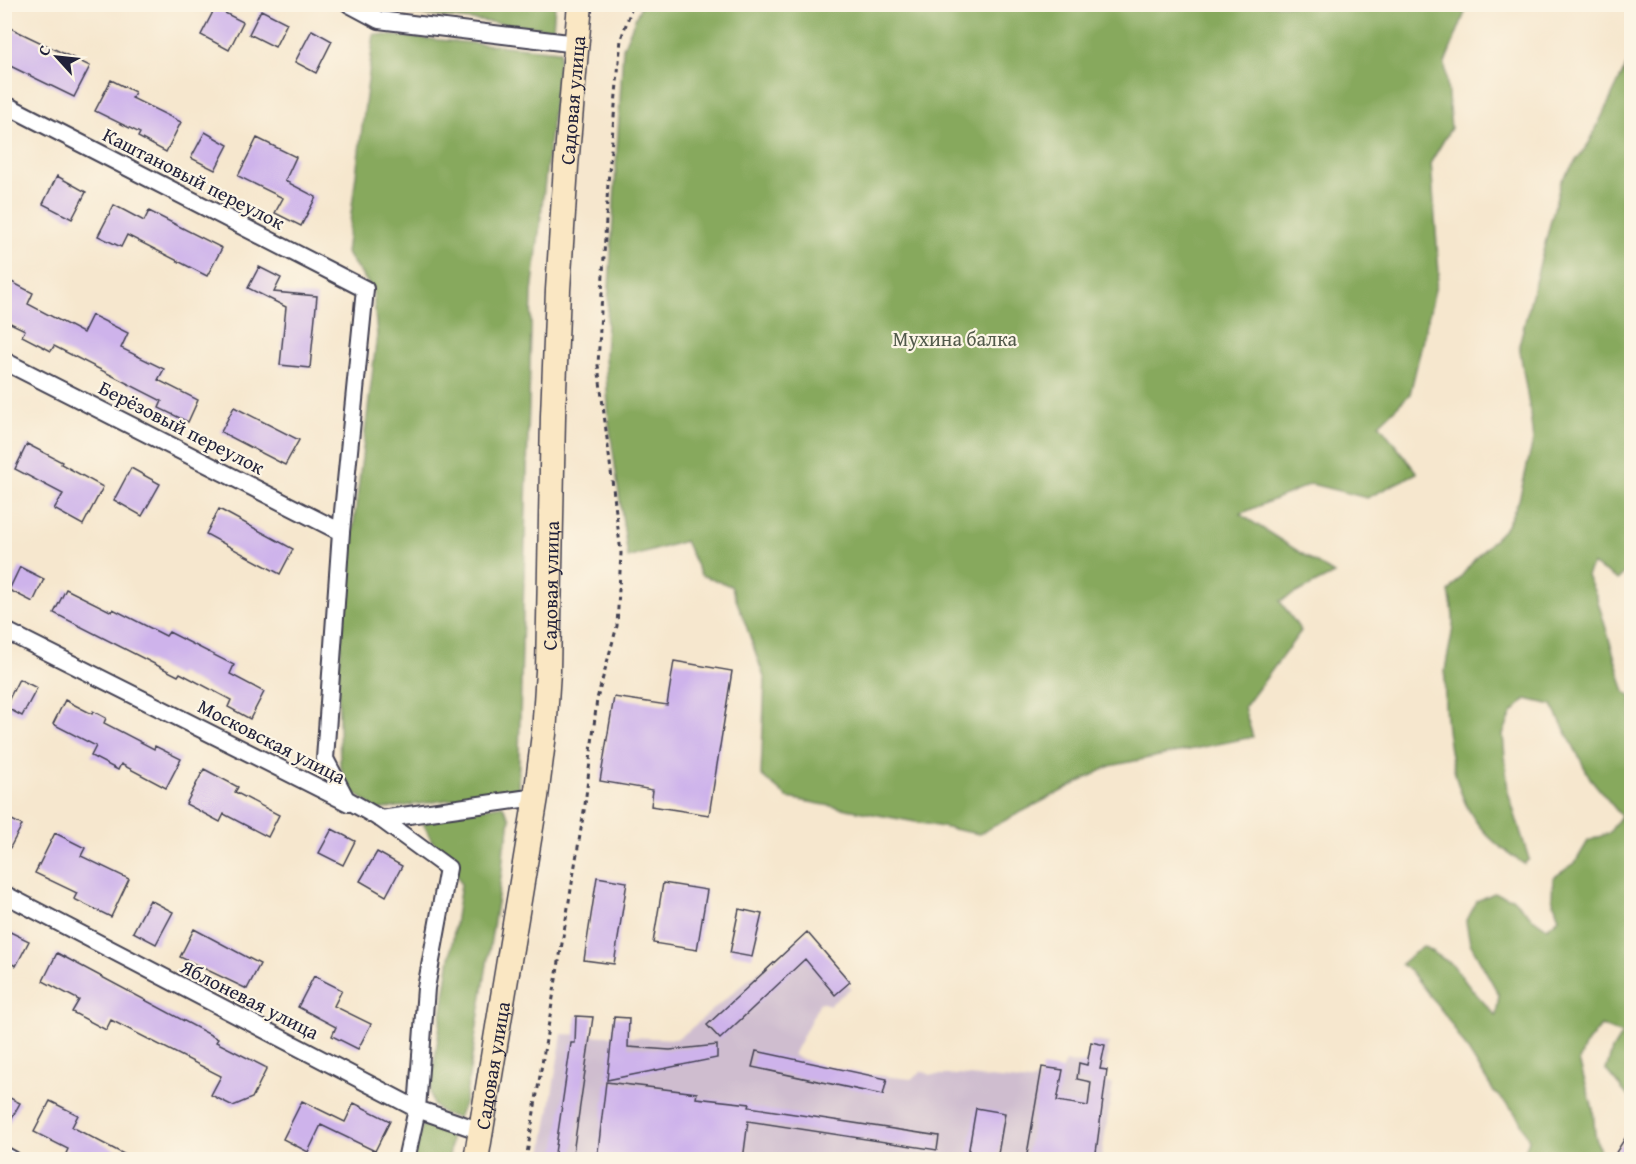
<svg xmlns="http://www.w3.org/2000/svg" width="1636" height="1164" viewBox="0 0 1636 1164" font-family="'Gentium Book Plus',serif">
  <rect width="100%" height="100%" fill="#fcf5e5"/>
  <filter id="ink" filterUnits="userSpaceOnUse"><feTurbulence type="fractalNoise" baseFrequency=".0167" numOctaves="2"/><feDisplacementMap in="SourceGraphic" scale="12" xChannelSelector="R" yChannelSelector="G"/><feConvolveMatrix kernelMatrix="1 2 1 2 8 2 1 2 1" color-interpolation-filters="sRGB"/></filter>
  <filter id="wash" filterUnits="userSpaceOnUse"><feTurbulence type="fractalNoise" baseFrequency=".008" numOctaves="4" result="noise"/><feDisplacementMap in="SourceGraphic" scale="24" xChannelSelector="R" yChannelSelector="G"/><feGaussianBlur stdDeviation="1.35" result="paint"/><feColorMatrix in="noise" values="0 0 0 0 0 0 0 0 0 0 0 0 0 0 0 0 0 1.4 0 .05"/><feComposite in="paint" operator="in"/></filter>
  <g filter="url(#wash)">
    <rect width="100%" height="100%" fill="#f6e7ce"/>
    <!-- industrial -->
    <path fill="#cfbdcf" d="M806 937 851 988 830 1005 820 1002 793 1055 828 1070 911 1079 922 1071 931 1075H958L1031 1082 1048 1070H1063L1065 1062 1087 1063 1092 1040 1109 1043 1104 1082 1113 1084 1101 1159 541 1160 562 1034 676 1039 688 1031 750 978Z"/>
    <!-- forest -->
    <path fill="#87a95d" stroke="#54664c" stroke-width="1.5" d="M389 4 555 5 553 29 389 11Z
      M641 5H1468L1445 63 1451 128 1431 162 1439 273 1410 394 1379 424 1417 473 1367 498 1311 484 1240 514 1334 574 1280 601 1301 631 1244 708 1253 737 1110 766 979 834 788 798 761 775 765 680 747 628 731 586 701 575 685 541 628 558 609 423 605 356 623 48Z
      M374 34 560 51 532 293 518 790 377 810 351 790 340 766 338 682 345 596 377 335 373 290 346 253Z
      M1631 56V559L1630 566 1618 580 1592 564 1587 576 1596 595 1625 692 1631 696V1100L1606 1070 1612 1050 1622 1034 1601 1026 1585 1046 1579 1061 1593 1109 1595 1134 1602 1159H1522L1529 1140 1516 1113 1494 1092 1446 1016 1411 972 1401 964 1423 946 1453 965 1468 985 1496 1016 1499 995 1470 943 1466 922 1477 901 1494 893 1512 898 1530 916 1547 928 1559 918 1552 897 1553 878 1575 863 1588 841 1609 833 1621 816 1590 778 1552 705 1526 699 1512 713 1503 734 1508 792 1529 859 1524 864C1505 851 1485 837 1473 817 1450 782 1443 716 1445 674 1446 657 1452 641 1453 624 1454 614 1451 602 1449 592L1474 560 1506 527 1519 500 1533 441 1530 412 1519 345 1561 181 1589 143Z
      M502 805 510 818 508 835 504 846 502 871 465 1101 458 1118 444 1114 433 1105 430 1091 461 884 449 858 432 841 423 823 461 812Z
      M438 1124 452 1130 449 1159 413 1160 422 1126Z"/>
    <g id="blocks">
      <!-- building -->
      <path fill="#ceb3eb" d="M215 8 243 22 229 50 201 35Z
        M261 10 287 23 275 47 249 34Z
        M4 25 90 66 74 97 4 63Z
        M312 30 332 41 316 73 295 62Z
        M111 80 135 92 132 98 181 122 166 152 138 137 140 133 95 111Z
        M205 132 228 145 215 170 191 158Z
        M257 138 296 157 285 181 316 197 301 226 275 213 283 198 238 176Z
        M57 176 86 192 72 219 43 204Z
        M114 205 144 221 149 211 222 248 207 276 127 235 121 247 98 236Z
        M259 267 281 278 274 292 317 296 310 368 280 365 286 307 248 288Z
        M4 278 33 293 28 304 83 333 92 315 128 333 121 348 164 369 158 380 198 400 188 422 159 408 162 401 54 346 51 351 22 336 25 330 4 320Z
        M234 407 299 440 285 465 221 432Z
        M27 444 62 462 61 464 103 487 83 525 54 509 63 494 15 469Z
        M131 468 160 484 142 516 114 500Z
        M219 509 293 549 280 574 206 534Z
        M20 567 44 579 33 602 9 590Z
        M66 589 112 612 113 609 166 636 169 632 234 665 230 674 264 692 250 719 228 707 231 700 180 673 178 676 54 613Z
        M674 661 732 671 709 815 651 806 653 790 600 781 614 697 667 705Z
        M19 679 37 688 22 716 5 707Z
        M65 700 92 714 93 711 106 718 104 723 154 749 155 746 181 759 166 788 121 764 118 770 91 756 96 746 53 724Z
        M204 769 238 787 235 792 279 815 268 837 224 814 220 822 186 804Z
        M4 816 22 825 4 859Z
        M332 829 355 841 343 865 319 853Z
        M55 833 85 848 81 856 129 879 111 917 74 899 77 893 35 873Z
        M377 852 402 866 386 896 360 881Z
        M597 877 627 882 614 964 584 960Z
        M663 883 707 890 697 950 653 943Z
        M150 900 173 912 156 944 133 932Z
        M739 909 762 914 752 957 730 953Z
        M4 929 29 941 16 966 4 960Z
        M194 929 260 964 247 989 180 957Z
        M807 932 850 982 835 995 805 959 720 1039 707 1025Z
        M57 953 218 1039 216 1042 267 1068 252 1098 233 1106 211 1095 221 1076 111 1020 106 1030 72 1012 79 1000 43 981Z
        M314 976 342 990 334 1006 371 1024 358 1049 332 1036 336 1027 298 1007Z
        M576 1016 593 1017 572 1160H554L571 1043H575Z
        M614 1017 629 1018 628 1047 670 1050 717 1045V1058L607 1080Z
        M1091 1042 1105 1045 1100 1069 1107 1070 1095 1160H1026L1042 1067 1063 1070 1057 1101 1088 1106 1091 1082 1077 1079 1079 1063 1087 1065Z
        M756 1051 887 1079 883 1095 752 1067Z
        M606 1082 697 1093 696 1098 750 1104 749 1107 939 1136 937 1150 748 1121 743 1160H597Z
        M4 1095 20 1103 4 1132Z
        M50 1101 78 1115 72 1127 135 1160H71L65 1156 68 1149 34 1132Z
        M302 1101 345 1122 354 1103 390 1121 375 1151 321 1125 308 1152 283 1139Z
        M976 1108 1005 1113 997 1160H967Z
        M1632 1127V1160H1624L1615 1154Z"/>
    </g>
  </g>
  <g filter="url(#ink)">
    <use href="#blocks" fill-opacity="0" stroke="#424051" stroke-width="1.5"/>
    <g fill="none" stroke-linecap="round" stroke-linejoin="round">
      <defs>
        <path id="street" d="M349 4 379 20 577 44
          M4 104 365 289 341 532 325 759 346 799 381 819 448 868 426 988 417 1109 406 1160
          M4 361 341 532
          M4 630 349 803
          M377 817 381 819 536 797
          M4 894 417 1109 481 1131
          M4 1155 13 1160"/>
        <g id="secondary">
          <path id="s1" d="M476 1160 536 797 544 734 548 671 553 416 558 290 566 166 580 4"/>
        </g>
      </defs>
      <!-- street casing -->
      <use href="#street" stroke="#424051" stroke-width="20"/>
      <!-- secondary casing -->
      <use href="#secondary" stroke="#424051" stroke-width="27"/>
      <!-- path -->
      <path stroke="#424051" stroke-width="3" stroke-dasharray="4.5 4.5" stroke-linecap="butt" d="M526 1160 585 805 597 699 617 626 621 553 598 365 608 183 621 39 633 4"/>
      <!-- street -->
      <use href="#street" stroke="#fff" stroke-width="16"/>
      <!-- secondary -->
      <use href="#secondary" stroke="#fae7c3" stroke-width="24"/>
    </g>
  </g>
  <g text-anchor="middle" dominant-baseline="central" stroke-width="4.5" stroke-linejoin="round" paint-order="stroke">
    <!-- street labels -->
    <g font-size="20" fill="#22223b" stroke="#fcf5e5">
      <text stroke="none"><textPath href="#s1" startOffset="1066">Садовая улица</textPath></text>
      <text transform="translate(194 178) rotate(27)">Каштановый переулок</text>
      <text transform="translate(182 427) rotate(27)">Берёзовый переулок</text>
      <text stroke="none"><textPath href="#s1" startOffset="580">Садовая улица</textPath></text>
      <text transform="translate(272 741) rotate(27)">Московская улица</text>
      <text transform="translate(250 999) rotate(27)">Яблоневая улица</text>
      <text stroke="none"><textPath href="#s1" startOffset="96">Садовая улица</textPath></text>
    </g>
    <!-- park labels -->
    <g font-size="20" fill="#525a4b" stroke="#fcf5e5">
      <text x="955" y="338">Мухина балка</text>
    </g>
  </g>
  <!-- margin -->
  <rect width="1636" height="1164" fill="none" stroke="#fcf5e5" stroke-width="24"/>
  <!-- north arrow -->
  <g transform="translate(57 57) rotate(297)" stroke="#fcf5e5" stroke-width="4.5" paint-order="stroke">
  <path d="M0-4.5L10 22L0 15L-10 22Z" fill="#22223b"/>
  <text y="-9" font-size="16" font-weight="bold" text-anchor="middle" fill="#22223b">С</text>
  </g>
</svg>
